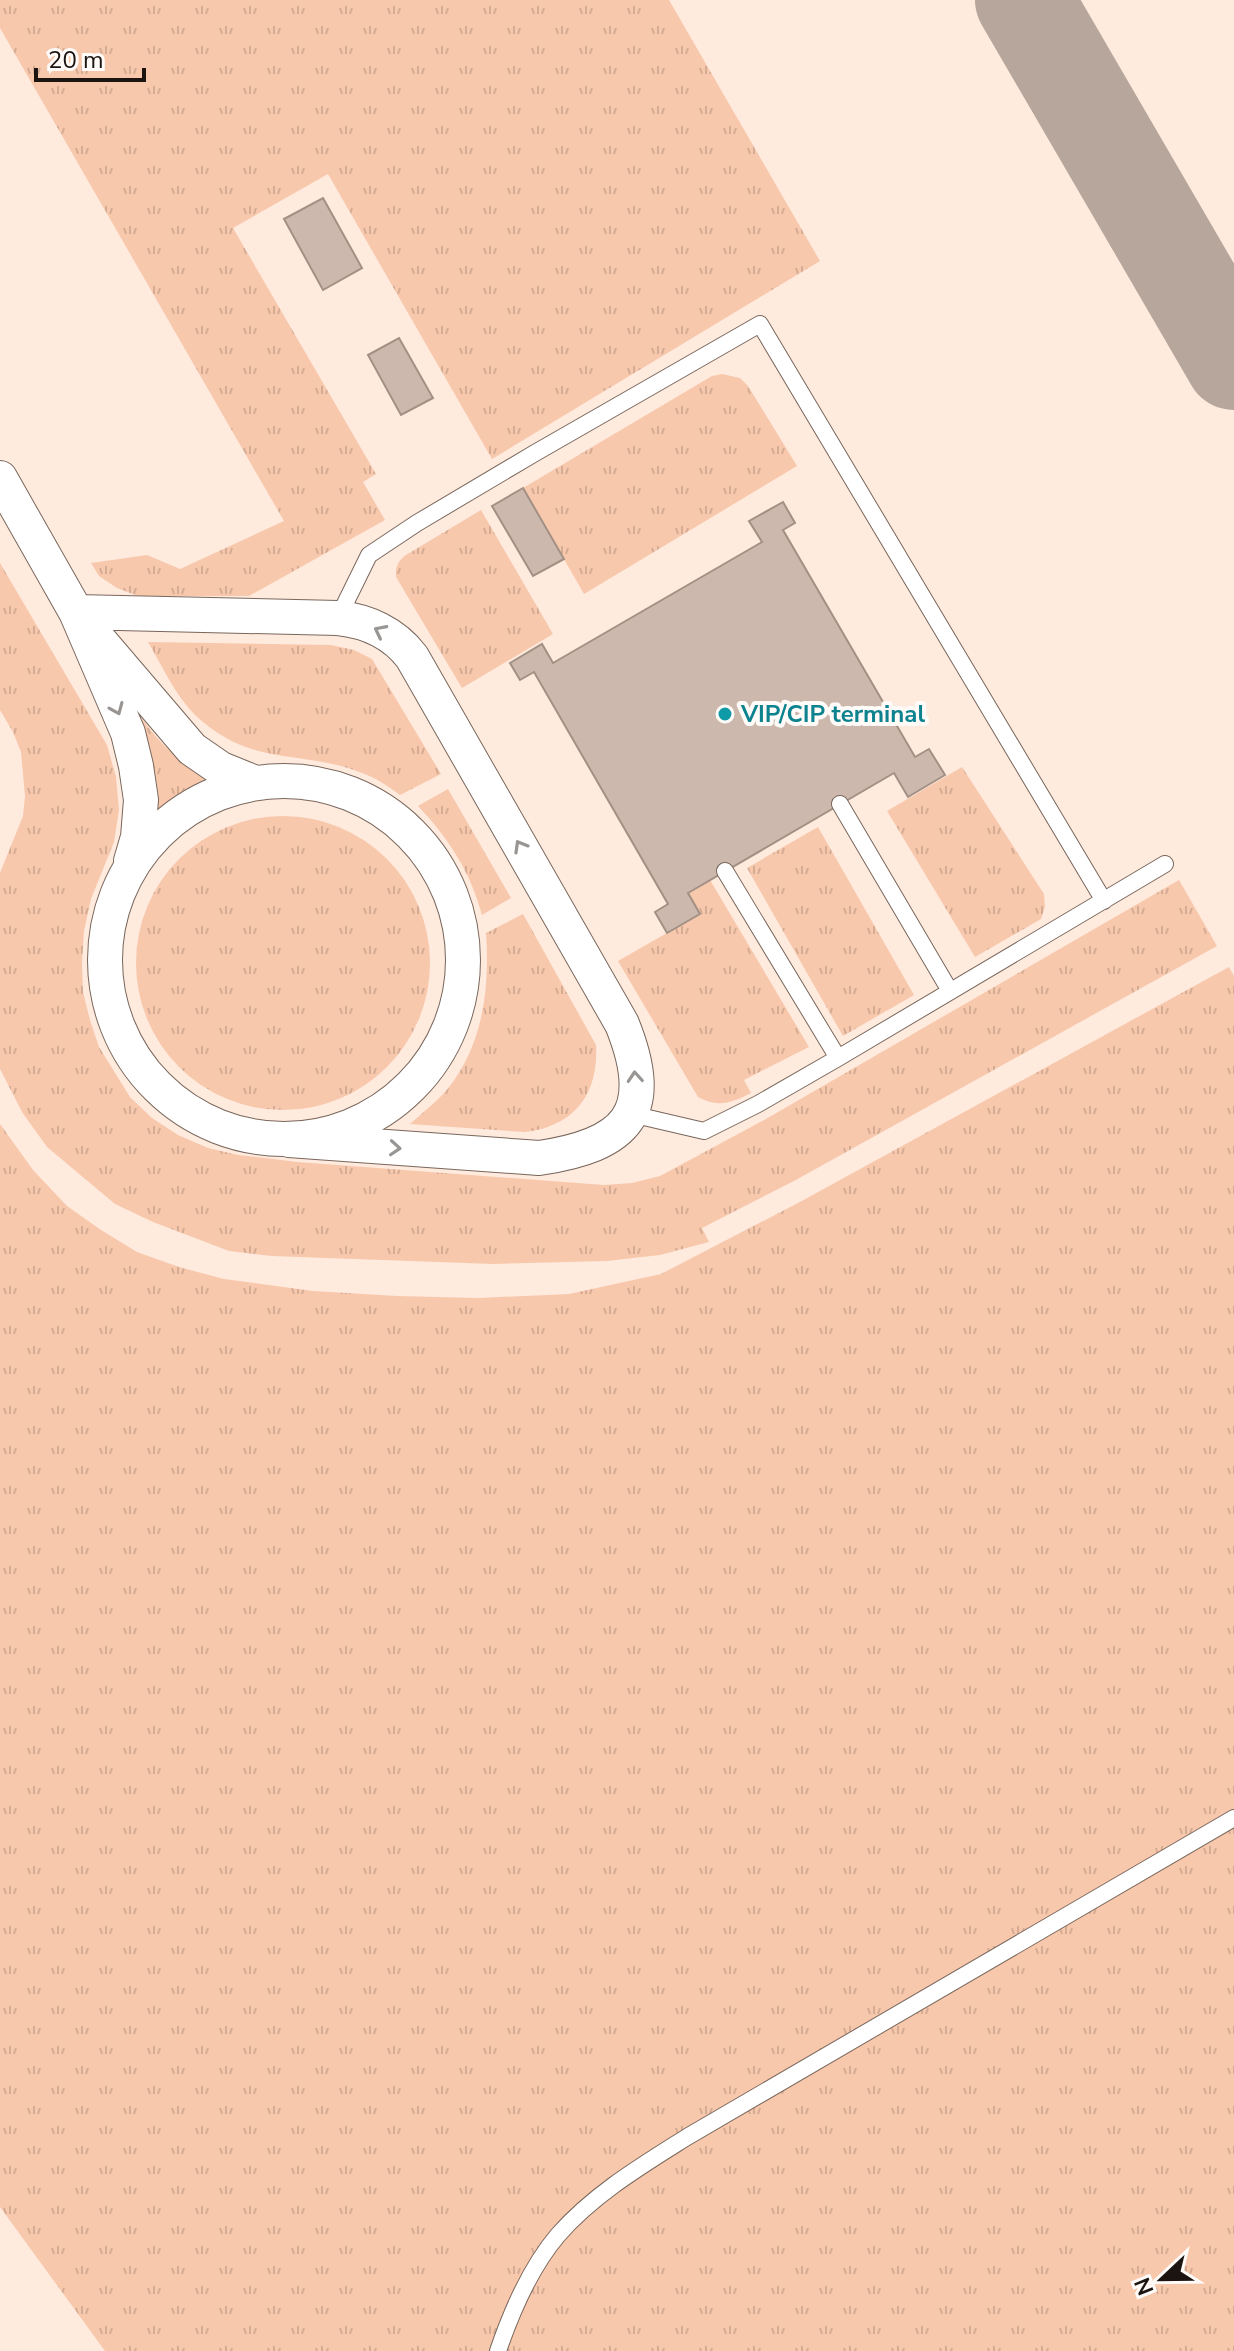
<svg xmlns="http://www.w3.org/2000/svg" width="1234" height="2351" viewBox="0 0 1234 2351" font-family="'Nunito Sans',sans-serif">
  <defs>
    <pattern id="grass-tufts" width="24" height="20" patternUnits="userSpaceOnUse" patternTransform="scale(2)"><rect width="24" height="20" fill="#f8c8ac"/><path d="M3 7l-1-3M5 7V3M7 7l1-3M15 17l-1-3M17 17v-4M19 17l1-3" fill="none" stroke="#d4ab93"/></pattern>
  </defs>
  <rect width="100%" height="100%" fill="#ffeade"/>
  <!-- grass -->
  <path fill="url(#grass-tufts)" d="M0 0H669L820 261 492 459 328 174 233 228 376 474 363 482 385 520 249 596H138L117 588 99 576 91 563 147 555 180 569 284 521 0 28Z
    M722 374 740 378 748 386 797 466 584 594 523 488 712 376Z
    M481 510 553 634 462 688 396 577C395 567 398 561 406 555Z
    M0 563 107 745 116 777 119 810 114 842 91 899 84 931 82 963 83 992 90 1020 99 1047 130 1097 152 1118 178 1135 208 1148 238 1155 298 1162 604 1185 632 1183 660 1176 766 1119 1179 880 1217 946 794 1181 702 1228 709 1242 660 1255 607 1261 493 1264 272 1256 229 1251 153 1222 115 1204 47 1147 22 1112 0 1069V873L23 816 25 796 21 752 13 732 0 710Z
    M148 642 331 645 354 650 372 659 441 774 400 795C388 786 376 778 362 773 299 748 253 769 195 715 175 695 162 666 148 642Z
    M131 703C157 742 175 760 216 782L185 794 157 812C159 767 148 743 131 703Z
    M962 767 1044 894 1045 907 1041 919 975 957 887 811Z
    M448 789 511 898 482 915C470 871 449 839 418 806Z
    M136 963a147 147 0 1 1 294 0a147 147 0 1 1-294 0Z
    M818 827 914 995 843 1036 747 868Z
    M710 880 809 1047 744 1080 751 1093C731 1103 719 1108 698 1097L618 961 700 914 688 893Z
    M523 914 596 1045C599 1095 573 1127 524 1132L410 1124C422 1113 435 1103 446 1091 483 1046 490 989 486 933Z
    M1229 967 1234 976V2351H105L0 2207V1124L33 1170 67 1206 101 1230 137 1252 179 1267 224 1279 313 1291 397 1296 478 1298 569 1294 661 1274 798 1203Z"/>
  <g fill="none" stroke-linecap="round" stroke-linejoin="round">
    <!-- taxiway -->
    <path stroke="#b6a69c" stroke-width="98" d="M1024 0 1234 361"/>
  </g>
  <!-- building -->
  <path fill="#cdb8ad" stroke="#a39085" stroke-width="2" d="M323 198 362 268 323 290 284 219Z
    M399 338 433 398 401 415 368 355Z
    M523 488 564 559 533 576 492 506Z
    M783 502 795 523 783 530 915 757 929 749 945 775 908 797 894 773 688 893 700 914 667 933 655 912 668 904 534 672 520 680 510 663 542 644 553 663 762 542 749 521Z"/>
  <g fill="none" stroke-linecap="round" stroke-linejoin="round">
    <defs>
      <path id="service" d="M338 618 369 555 417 523 535 453 760 324 1104 901
        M840 804 950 991
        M725 871 838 1058
        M631 1114 704 1131 758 1104 838 1058 1165 864
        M498 2351C512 2310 530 2268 558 2235 594 2194 641 2166 687 2137L1234 1818"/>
      <path id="minor" d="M0 478 76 612 128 733 136 766 141 800 138 837 131 861
        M76 612 338 618C367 621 394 633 412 657L622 1024C658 1113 627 1145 539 1158L289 1140
        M99 640 192 749 221 769 253 782
        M105 960a179 179 0 1 1 358 0a179 179 0 1 1-358 0Z"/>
    </defs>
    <!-- service casing -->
    <use href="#service" stroke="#79675c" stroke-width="18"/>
    <!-- minor casing -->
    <use href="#minor" stroke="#79675c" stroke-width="36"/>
    <!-- service -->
    <use href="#service" stroke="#fff" stroke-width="16"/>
    <!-- minor -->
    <use href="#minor" stroke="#fff" stroke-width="34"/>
  </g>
  <!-- one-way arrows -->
  <defs><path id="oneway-chevron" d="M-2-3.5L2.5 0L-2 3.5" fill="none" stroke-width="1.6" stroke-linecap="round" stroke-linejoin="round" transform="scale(2)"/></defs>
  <g stroke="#989593">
    <use href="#oneway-chevron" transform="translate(380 631) rotate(-153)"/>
    <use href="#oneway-chevron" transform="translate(117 709) rotate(67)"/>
    <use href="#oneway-chevron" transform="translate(520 846) rotate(-120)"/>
    <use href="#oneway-chevron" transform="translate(635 1077) rotate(-94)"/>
    <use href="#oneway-chevron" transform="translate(395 1148) rotate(4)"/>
  </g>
  <!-- markers -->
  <circle fill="#0f9aa8" stroke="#fffbf8" stroke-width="3" cx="725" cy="714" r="8"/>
  <g text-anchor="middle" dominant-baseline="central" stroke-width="8" stroke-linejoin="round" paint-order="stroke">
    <!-- culture labels -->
    <g font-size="24" font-weight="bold" fill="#0d838f" stroke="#fffbf8" text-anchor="start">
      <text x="741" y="714">VIP/CIP terminal</text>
    </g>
  </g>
  <!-- north arrow -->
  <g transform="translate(1162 2279) rotate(248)" stroke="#fffbf8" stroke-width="6" paint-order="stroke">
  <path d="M0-6L14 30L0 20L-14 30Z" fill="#1b1410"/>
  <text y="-12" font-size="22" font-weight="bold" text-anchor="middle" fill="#1b1410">N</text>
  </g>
  <!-- scale -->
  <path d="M36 68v12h108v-12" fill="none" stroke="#1b1410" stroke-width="4"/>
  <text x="48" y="68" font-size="24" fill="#1b1410" stroke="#fffbf8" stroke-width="6" paint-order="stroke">20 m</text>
</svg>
